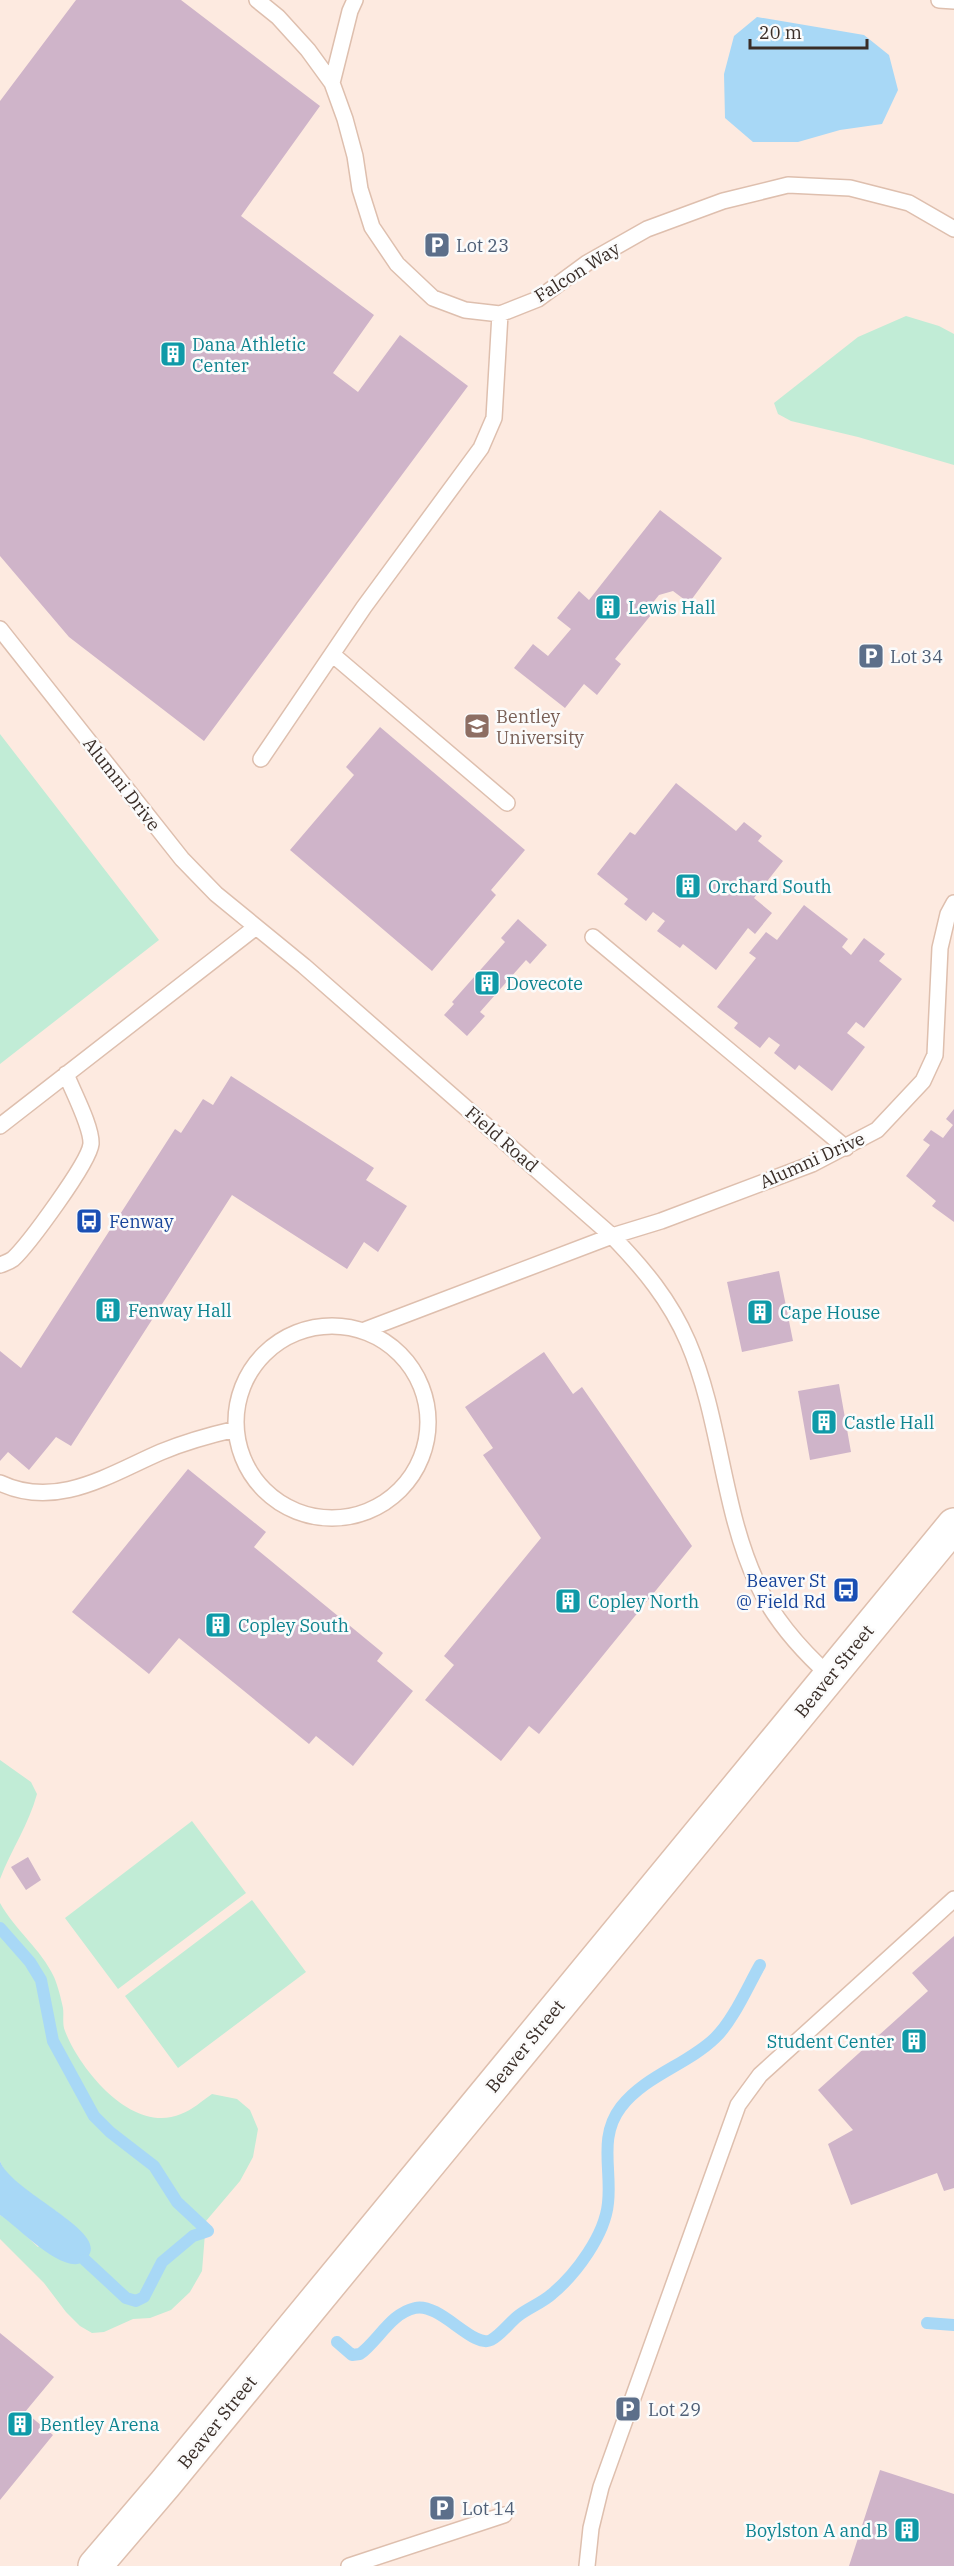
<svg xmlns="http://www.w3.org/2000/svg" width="954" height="2566" viewBox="0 0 954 2566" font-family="'IBM Plex Serif',serif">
  <rect width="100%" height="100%" fill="#fdeae0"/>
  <!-- green -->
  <path fill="#c1ecd6" d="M906 316 939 326 954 334V465L858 437 791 421 778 414 774 403 858 337Z
    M0 734 159 940 0 1064Z
    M0 1760 31 1782 37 1794C29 1824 11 1850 0 1879Z
    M192 1821 246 1893 118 1989 65 1918Z
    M252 1900 306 1972 178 2068 125 1996Z
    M0 1903C15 1930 41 1949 54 1977 58 1986 61 1999 63 2008 64 2016 62 2024 65 2031 80 2070 133 2135 181 2114 192 2110 202 2101 212 2094L237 2099 250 2110 258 2129 253 2157 240 2181 206 2221 202 2271 190 2292 171 2310 150 2318 133 2319 104 2332 92 2333 80 2326 66 2312 44 2283 0 2239V2215L9 2220 38 2247 66 2219C46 2201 9 2187 0 2161Z"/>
  <!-- water -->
  <path fill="#a8d8f6" d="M757 17 864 35 889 55 898 90 882 124 840 130 798 142H753L725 118 724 74 734 36Z
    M0 2161C10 2190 101 2228 90 2253 75 2290 16 2224 0 2215Z"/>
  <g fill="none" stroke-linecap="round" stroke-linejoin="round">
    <!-- stream -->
    <path stroke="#a8d8f6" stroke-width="12" d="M0 1928 30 1962 41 1980 53 2041 94 2116 110 2132 154 2166 177 2202 208 2231
      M85 2260 126 2298 136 2301 144 2297 162 2262 193 2236 208 2231
      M927 2323 954 2325
      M337 2342 352 2355 360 2354C378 2341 391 2313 415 2308 440 2302 473 2349 491 2340 501 2335 509 2323 518 2316 528 2308 542 2303 552 2294 576 2274 605 2235 608 2203 612 2170 598 2137 621 2107 646 2075 687 2065 715 2038 733 2021 748 1986 760 1965"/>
  </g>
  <!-- building -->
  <path fill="#cfb4c9" d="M76 0H181L320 106 241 216 374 315 333 373 358 392 400 335 468 386 204 741 69 637 0 556V101Z
    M660 510 722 558 689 603 673 591 659 595 646 611 651 615 615 659 621 664 597 695 584 684 565 708 514 668 533 644 548 656 571 629 557 618 579 591 589 600Z
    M380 727 525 850 491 890 496 895 432 971 290 850 354 775 346 767Z
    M676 783 736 831 744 822 762 836 758 841 783 861 754 898 772 913 755 934 748 928 716 970 683 944 680 948 657 931 665 921 653 912 646 921 624 904 628 899 597 874 630 832 635 835Z
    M804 905 848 939 842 947 851 955 864 938 885 954 879 961 902 979 864 1028 856 1022 847 1033 865 1047 832 1091 799 1065 795 1070 774 1053 780 1045 769 1037 760 1048 734 1028 738 1023 717 1007 756 958 749 953 766 932 777 940Z
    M518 919 547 945 530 964 526 960 480 1012 485 1016 467 1036 444 1015 454 1004 452 1002 505 942 501 938Z
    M231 1076 374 1168 366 1180 407 1206 378 1252 364 1242 347 1269 232 1195 71 1446 56 1437 29 1470 8 1452 0 1461V1351L21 1368 175 1129 181 1133 203 1099 213 1105Z
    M954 1109V1222L932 1206 936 1201 906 1176 930 1145 923 1140 931 1130 943 1138 953 1125 946 1119Z
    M779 1271 793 1341 742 1352 727 1282Z
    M544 1352 573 1394 582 1387 692 1546 539 1734 529 1726 501 1761 425 1700 454 1665 444 1656 541 1538 483 1455 493 1448 465 1407Z
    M839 1384 851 1452 810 1460 798 1391Z
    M188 1469 266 1532 254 1547 383 1653 377 1661 413 1691 353 1766 316 1736 309 1744 179 1638 149 1674 72 1612Z
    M28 1857 41 1880 26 1890 11 1867Z
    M954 1936V2188L944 2191 937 2173 851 2205 828 2144 853 2130 818 2090 928 1991 912 1973Z
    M0 2333 54 2377 25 2412 53 2435 0 2500Z
    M880 2470 954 2494V2566H849Z"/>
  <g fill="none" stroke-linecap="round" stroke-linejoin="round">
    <defs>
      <path id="service" d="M257 0 278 17 308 50 332 83 345 119 355 156 360 189 372 227 397 264 433 298 465 310 500 314 538 299 587 263 647 229 723 201 788 185 850 188 909 203 954 229
        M939 0 954 1
        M332 83 350 11 355 0
        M0 629 182 859 216 894 304 966 612 1236C643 1268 670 1300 688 1342 721 1419 722 1509 757 1583 774 1620 800 1649 830 1676
        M332 654 507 803
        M261 759 364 607 481 448 494 418 500 314
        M593 937 846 1148
        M0 1126 256 927
        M0 1265C5 1263 9 1262 13 1259 28 1245 89 1163 91 1144 92 1127 73 1092 66 1074
        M236 1422a96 96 0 1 1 192 0a96 96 0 1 1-192 0Z
        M365 1330 612 1236 661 1221 812 1164 877 1130 923 1081 935 1055 940 948 948 914 954 903
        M0 1483C57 1510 110 1474 161 1452 185 1442 210 1435 236 1429
        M349 2566 504 2515
        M587 2566 591 2528 601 2487 738 2105 760 2075 954 1899"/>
      <path id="secondary" d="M95 2566 165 2484 954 1525"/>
    </defs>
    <!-- service casing -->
    <use href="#service" stroke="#debfae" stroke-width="18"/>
    <!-- secondary casing -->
    <use href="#secondary" stroke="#debfae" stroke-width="36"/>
    <!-- service -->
    <use href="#service" stroke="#fff" stroke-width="15"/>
    <!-- secondary -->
    <use href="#secondary" stroke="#fff" stroke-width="33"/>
  </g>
  <!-- icons -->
  <defs>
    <symbol id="parking-square" viewBox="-11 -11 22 22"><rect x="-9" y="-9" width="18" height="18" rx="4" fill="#5c6f8a" stroke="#fbfbfb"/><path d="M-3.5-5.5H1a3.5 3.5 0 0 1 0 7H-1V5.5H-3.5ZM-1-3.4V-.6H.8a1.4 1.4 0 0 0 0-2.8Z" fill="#fff"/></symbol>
    <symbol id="building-square" viewBox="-11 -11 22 22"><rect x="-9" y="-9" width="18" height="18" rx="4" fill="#0f9aa8" stroke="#fbfbfb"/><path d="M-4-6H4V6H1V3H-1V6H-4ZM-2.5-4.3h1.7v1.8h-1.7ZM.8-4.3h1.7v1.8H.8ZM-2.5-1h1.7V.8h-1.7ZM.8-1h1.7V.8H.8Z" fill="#fff"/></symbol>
    <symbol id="university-square" viewBox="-11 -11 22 22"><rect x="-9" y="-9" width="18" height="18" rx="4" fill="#8d6e63" stroke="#fbfbfb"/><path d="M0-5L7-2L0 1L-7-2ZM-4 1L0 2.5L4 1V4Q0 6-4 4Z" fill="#fff"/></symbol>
    <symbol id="bus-square" viewBox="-11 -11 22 22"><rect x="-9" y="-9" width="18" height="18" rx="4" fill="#1a4fb4" stroke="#fbfbfb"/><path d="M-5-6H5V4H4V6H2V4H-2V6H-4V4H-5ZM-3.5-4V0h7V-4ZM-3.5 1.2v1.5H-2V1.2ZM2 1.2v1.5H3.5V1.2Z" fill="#fff"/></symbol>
  </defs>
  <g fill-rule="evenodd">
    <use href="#parking-square" x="422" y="230" width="30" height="30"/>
    <use href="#building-square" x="158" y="339" width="30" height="30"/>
    <use href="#building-square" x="593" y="592" width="30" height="30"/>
    <use href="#parking-square" x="856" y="641" width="30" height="30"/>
    <use href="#university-square" x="462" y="711" width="30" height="30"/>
    <use href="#building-square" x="673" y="871" width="30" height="30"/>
    <use href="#building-square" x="472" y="968" width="30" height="30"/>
    <use href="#bus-square" x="74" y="1206" width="30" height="30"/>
    <use href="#building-square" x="93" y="1295" width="30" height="30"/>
    <use href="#building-square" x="745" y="1297" width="30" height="30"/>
    <use href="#building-square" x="809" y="1407" width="30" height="30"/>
    <use href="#bus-square" x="831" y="1575" width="30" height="30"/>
    <use href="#building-square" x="553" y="1586" width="30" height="30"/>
    <use href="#building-square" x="203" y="1610" width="30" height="30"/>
    <use href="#building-square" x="899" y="2026" width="30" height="30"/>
    <use href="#parking-square" x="613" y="2394" width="30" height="30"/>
    <use href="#building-square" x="5" y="2409" width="30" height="30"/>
    <use href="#parking-square" x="427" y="2493" width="30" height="30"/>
    <use href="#building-square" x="892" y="2515" width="30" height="30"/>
  </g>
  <g text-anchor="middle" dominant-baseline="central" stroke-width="5" stroke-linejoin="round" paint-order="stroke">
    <!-- service labels -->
    <g font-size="18" fill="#4e5e75" stroke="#fbfbfb" text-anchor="start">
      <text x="456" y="245">Lot 23</text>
      <text x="890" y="656">Lot 34</text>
      <text x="648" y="2409">Lot 29</text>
      <text x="462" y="2508">Lot 14</text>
    </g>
    <!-- street labels -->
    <g font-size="18" fill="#392d27" stroke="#fbfbfb">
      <text transform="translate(577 272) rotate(-32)">Falcon Way</text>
      <text transform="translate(122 784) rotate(52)">Alumni Drive</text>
      <text transform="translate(502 1139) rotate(41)">Field Road</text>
      <text transform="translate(812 1160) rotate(-24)">Alumni Drive</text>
      <text transform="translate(834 1671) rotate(-51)">Beaver Street</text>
      <text transform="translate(525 2046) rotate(-51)">Beaver Street</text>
      <text transform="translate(217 2422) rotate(-51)">Beaver Street</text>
    </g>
    <!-- culture labels -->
    <g font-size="18" fill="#0d838f" stroke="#fbfbfb" text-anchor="start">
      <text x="192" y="344">Dana Athletic<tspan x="192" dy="21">Center</tspan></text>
      <text x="628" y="607">Lewis Hall</text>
      <text x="708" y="886">Orchard South</text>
      <text x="506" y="983">Dovecote</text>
      <text x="128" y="1310">Fenway Hall</text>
      <text x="780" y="1312">Cape House</text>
      <text x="844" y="1422">Castle Hall</text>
      <text x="588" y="1601">Copley North</text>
      <text x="238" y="1625">Copley South</text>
      <text x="894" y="2041" text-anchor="end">Student Center</text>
      <text x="40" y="2424">Bentley Arena</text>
      <text x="888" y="2530" text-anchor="end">Boylston A and B</text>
    </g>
    <!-- education labels -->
    <g font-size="18" fill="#785e54" stroke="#fbfbfb" text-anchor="start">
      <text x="496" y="716">Bentley<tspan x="496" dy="21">University</tspan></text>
    </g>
    <!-- transit labels -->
    <g font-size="18" fill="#164399" stroke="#fbfbfb" text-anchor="start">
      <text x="109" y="1221">Fenway</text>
      <text x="826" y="1580" text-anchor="end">Beaver St<tspan x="826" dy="21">@ Field Rd</tspan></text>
    </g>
  </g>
  <!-- scale -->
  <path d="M750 39v9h117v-9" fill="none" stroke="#392d27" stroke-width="3"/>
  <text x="759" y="39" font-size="18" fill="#392d27" stroke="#fbfbfb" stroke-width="4.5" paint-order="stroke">20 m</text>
</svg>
